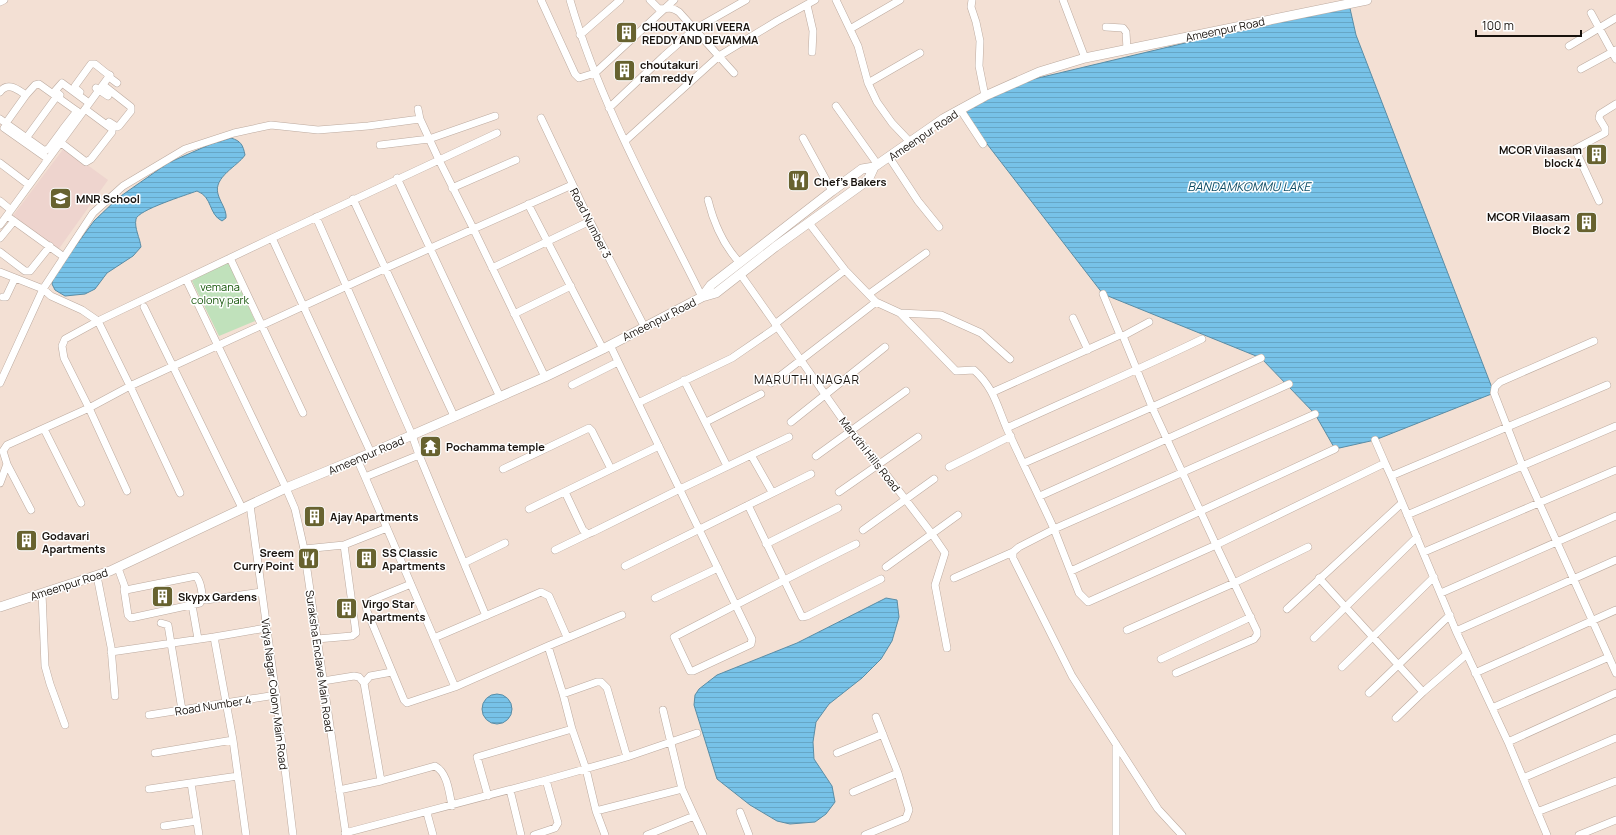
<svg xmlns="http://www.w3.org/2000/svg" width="1616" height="835" viewBox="0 0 1616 835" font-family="Manrope,sans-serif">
  <defs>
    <pattern id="water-rules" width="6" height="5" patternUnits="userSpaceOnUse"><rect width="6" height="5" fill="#77c2e8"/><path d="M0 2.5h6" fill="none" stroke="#66a6c6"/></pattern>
  </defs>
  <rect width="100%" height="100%" fill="#f3e0d4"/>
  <!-- education -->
  <path fill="#eed4ce" d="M64 148 108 180 58 250 12 217Z"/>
  <!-- green -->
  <path fill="#c0e1bb" d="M228 260 255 321 219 336 192 281Z"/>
  <!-- water -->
  <path fill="url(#water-rules)" stroke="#5a8da6" d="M1349 4 1356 35 1494 393 1375 440 1335 449 1315 414 1261 358 1103 294 960 109 1013 84Z
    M231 138C241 141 243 145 245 155 238 166 213 177 218 194 220 202 227 210 226 218L222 221C208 214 213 197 197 191 186 195 138 210 136 219 134 228 140 238 141 247L133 256 107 273 95 289 85 294 65 296 55 290 52 284 54 275 94 221 118 198 168 163 211 144Z
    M886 598 897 600 899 617 892 641 881 659 862 678 829 704 816 722 813 742 814 759 832 786 835 802 826 814 815 822 790 824 777 821 750 805 717 779 694 705 695 695 699 689 717 675 797 643Z
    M482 709a15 15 0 1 1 30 0a15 15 0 1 1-30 0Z"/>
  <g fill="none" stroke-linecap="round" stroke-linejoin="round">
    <defs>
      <path id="minor" d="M541 0 575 74 579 78 595 73 674 0
        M570 0C600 104 654 200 702 297
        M650 0 659 9C668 9 671 6 679 12L734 73
        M836 0 858 46 868 83 877 102 892 123 910 142
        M972 0 971 7 976 22 980 41 979 66 985 96
        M1063 0 1085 58
        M0 2 4 0
        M807 5 813 31 812 52
        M1591 13 1616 59
        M1106 27 1123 28 1126 32 1127 49
        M850 29 900 0
        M580 35 620 0
        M1569 46 1616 18
        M1581 69 1616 50
        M109 77 117 83
        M868 83 920 53
        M103 85 131 107V111L119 126 117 127 109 122
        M96 88 108 96
        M0 92C8 81 18 90 26 95L35 85 39 84 81 114
        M80 92 75 88V86L91 64H95L110 76
        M60 95 55 91 62 83 89 103
        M836 106 878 165
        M609 108 664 56 695 29 746 0
        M418 109 420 119 439 160 473 228 545 377
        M960 109 983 144
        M541 118 590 221 644 326
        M0 119 45 151 49 148 63 129 67 133
        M6 123 26 95
        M4 128 48 159
        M63 129 77 111
        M27 137 57 96
        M803 138 832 191
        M625 141 719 56 777 21 815 0
        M60 142 86 162 91 159 112 132V129L85 109
        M380 145 429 139 495 116
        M889 157 918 201 939 227
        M0 163 29 185
        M397 178 500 397
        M452 188 516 160
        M353 199 454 416
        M708 200C714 224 723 245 740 263
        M0 201 11 210
        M1599 201 1575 149 1605 133V128L1599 118 1600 114 1616 104
        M528 204 603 349
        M7 216 64 257
        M316 217 412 435 419 455 486 616
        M809 223 845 270 876 302 900 313 956 371 974 370C994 388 997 406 1007 429 1022 462 1039 496 1054 529L1019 547 1013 552V558L1072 676 1158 809 1182 835
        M0 225 110 75
        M0 238 14 221
        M272 238 371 453
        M0 252 25 271H30L50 246
        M230 258 303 413
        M492 268 590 221
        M0 272 43 289 51 296 82 310 98 321 130 386 180 493
        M741 275 850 430 879 465 932 534 945 553 935 585 947 648
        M186 279 286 488 295 509 304 549 346 835
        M869 294 926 253
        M1103 294 1120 335
        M3 297H6L15 278
        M144 307 242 508
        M900 313 941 315 981 333 1010 359
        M514 314 571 286
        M1073 318 1088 350
        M775 324 845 270
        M1123 336 1149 322
        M1594 341 1500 382 1495 387 1494 393 1522 465 1616 673
        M610 345C657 443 705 541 752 639L751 644 693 671H690L674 637C734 606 795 574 856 544
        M684 380 727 466
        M0 383 43 289 93 213 123 186 185 149 234 133 271 125 318 130 368 126 420 119
        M771 383 876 302
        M572 385 618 362
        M993 392 1120 335 1123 336 1152 407 1216 545 1385 463 1391 476 1607 385
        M638 403 732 358 777 327
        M706 422 761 394
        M791 422 885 347
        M1007 428C1072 398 1138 370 1202 339
        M44 429 81 503
        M1375 440 1385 463
        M419 455 365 477 455 687
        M751 455 772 492
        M816 456 906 391
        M357 459 365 477
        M1024 463 1152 407 1261 358
        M949 467 1011 436
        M503 469 589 428 592 431 611 469
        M1391 476 1456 631 1508 742 1616 693
        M0 483 7 464
        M127 491 89 408 64 358 62 346 65 339 98 321 272 238 497 133
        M565 492 583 530 588 534 593 532 680 489 789 437
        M839 492 918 437
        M1040 496 1289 384
        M250 505 276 695 293 835
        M748 505 802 617 807 616 881 579
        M529 509 659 446
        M31 510 7 464 3 451 7 445 89 408 130 386 386 268 572 185
        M1407 515 1616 426
        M863 530 934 479
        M766 544 838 508
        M344 545 387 528
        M304 549 344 545 356 633 352 636 317 639
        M555 550 588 534
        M1424 552 1616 470
        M464 563 505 543
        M625 566 811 474
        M886 567 958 515
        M118 568 126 590 196 576C201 582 204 597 200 603L131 618 128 615 124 589
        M1071 571 1335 449
        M97 576 111 647 115 696
        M954 578 1013 552
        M1319 578 1423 692
        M411 584 372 600 366 605 367 611 404 700 407 703 455 687 548 646 622 615
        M42 593 45 666 50 684 65 725
        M1441 593 1616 516
        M655 598 718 568
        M206 600 262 592
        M192 605 198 639
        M1287 609 1402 503
        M161 623 168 625 182 710
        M1127 630 1234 583 1308 547
        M1456 631 1616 560
        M214 637 233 740 246 835
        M434 638 541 592 549 596 567 637
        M1314 638 1417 537
        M548 646 563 694 572 729 586 769 596 811 605 835
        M111 652 214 637 266 628
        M1161 659 1251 617
        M1342 667 1434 577
        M1176 673 1254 639 1257 635V631L1216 545 1088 602 1079 593 1054 529 1315 414
        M1475 673 1616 610
        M323 681 354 676 359 677 364 683 381 781
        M364 683 370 676 392 672
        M1369 693 1450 615
        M563 694 597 682H601L607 688 627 757
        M1492 708 1609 657
        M663 710 682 789 703 835
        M149 715 276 695
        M1396 718 1423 692 1467 654
        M1508 742 1547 835
        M1116 744V835
        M155 753 233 740
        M837 753 883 734
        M1523 778 1616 738
        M191 783 199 835
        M149 789 238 776
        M339 790 381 781 435 766C448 773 449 793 452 806
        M510 790 521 835
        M853 792 898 773
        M488 796 477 757 572 729
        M596 811 682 789
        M740 812 749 835
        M1537 812 1616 781
        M427 813 433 835
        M164 826 197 821
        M345 833 546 780 627 757 697 733
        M534 835 555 828 558 823 546 780
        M647 835 694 816
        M865 835 906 818 909 810 898 773 876 717
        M1579 835 1616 820"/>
      <path id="tertiary" d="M702 297 716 293 775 247 868 180 874 167
        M0 607 110 571 286 488 371 453 545 377 603 349 702 297 711 285 832 191 862 169 874 167 943 119 985 96 1039 72 1085 58 1367 0"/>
    </defs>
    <!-- minor casing -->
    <use href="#minor" stroke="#bcaa9f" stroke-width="8"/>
    <!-- tertiary casing -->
    <use href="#tertiary" stroke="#bcaa9f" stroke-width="10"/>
    <!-- minor -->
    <use href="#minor" stroke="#fff" stroke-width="7"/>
    <!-- tertiary -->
    <use href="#tertiary" stroke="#fff" stroke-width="9"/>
  </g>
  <!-- icons -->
  <defs>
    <symbol id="building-square" viewBox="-11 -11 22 22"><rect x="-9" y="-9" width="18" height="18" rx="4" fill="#67622f" stroke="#fff"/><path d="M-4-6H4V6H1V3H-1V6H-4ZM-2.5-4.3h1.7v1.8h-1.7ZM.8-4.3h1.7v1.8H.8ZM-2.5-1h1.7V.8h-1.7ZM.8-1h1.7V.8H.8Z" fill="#fff"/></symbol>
    <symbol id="restaurant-square" viewBox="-11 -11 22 22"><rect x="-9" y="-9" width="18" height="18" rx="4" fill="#67622f" stroke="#fff"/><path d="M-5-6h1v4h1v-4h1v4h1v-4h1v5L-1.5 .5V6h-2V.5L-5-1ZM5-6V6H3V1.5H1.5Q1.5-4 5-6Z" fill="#fff"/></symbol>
    <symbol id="school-square" viewBox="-11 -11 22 22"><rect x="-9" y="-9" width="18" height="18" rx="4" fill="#67622f" stroke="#fff"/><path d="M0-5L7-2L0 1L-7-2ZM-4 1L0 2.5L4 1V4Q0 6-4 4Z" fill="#fff"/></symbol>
    <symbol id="temple-square" viewBox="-11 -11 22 22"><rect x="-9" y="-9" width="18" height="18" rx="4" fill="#67622f" stroke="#fff"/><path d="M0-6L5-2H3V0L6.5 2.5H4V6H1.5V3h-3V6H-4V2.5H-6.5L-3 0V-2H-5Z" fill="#fff"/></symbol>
  </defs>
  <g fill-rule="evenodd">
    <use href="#building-square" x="614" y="20" width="25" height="25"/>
    <use href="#building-square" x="612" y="58" width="25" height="25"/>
    <use href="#building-square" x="1584" y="142" width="25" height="25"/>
    <use href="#restaurant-square" x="786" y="168" width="25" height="25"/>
    <use href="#school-square" x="48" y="186" width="25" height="25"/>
    <use href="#building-square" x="1574" y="210" width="25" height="25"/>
    <use href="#temple-square" x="418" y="434" width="25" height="25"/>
    <use href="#building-square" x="302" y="504" width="25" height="25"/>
    <use href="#building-square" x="14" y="528" width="25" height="25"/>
    <use href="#restaurant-square" x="296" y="546" width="25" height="25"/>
    <use href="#building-square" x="354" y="546" width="25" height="25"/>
    <use href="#building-square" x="150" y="584" width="25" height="25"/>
    <use href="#building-square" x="334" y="596" width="25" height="25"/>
  </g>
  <g text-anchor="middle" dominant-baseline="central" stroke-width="3" stroke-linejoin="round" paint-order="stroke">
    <!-- poi labels -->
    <g font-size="11" font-weight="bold" fill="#18120d" stroke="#fff" text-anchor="start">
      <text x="642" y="26">CHOUTAKURI VEERA<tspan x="642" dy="13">REDDY AND DEVAMMA</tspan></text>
      <text x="640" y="64">choutakuri<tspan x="640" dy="13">ram reddy</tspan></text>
      <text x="1582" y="149" text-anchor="end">MCOR Vilaasam<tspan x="1582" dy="13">block 4</tspan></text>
      <text x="814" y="181">Chef's Bakers</text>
      <text x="76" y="198">MNR School</text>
      <text x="1570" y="216" text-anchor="end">MCOR Vilaasam<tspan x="1570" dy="13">Block 2</tspan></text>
      <text x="446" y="446">Pochamma temple</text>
      <text x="330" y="516">Ajay Apartments</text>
      <text x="42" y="535">Godavari<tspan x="42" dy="13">Apartments</tspan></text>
      <text x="294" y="552" text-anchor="end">Sreem<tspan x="294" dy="13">Curry Point</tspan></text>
      <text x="382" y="552">SS Classic<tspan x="382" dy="13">Apartments</tspan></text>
      <text x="178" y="596">Skypx Gardens</text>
      <text x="362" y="603">Virgo Star<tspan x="362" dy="13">Apartments</tspan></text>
    </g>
    <!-- street labels -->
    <g font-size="11" fill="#18120d" stroke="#fff">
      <text transform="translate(1225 29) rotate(-12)">Ameenpur Road</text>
      <text transform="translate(923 135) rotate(-34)">Ameenpur Road</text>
      <text transform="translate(591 223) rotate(63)">Road Number 3</text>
      <text transform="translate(659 319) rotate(-27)">Ameenpur Road</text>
      <text transform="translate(870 454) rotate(52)">Maruthi Hills Road</text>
      <text transform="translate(366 455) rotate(-23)">Ameenpur Road</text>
      <text transform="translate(69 584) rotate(-18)">Ameenpur Road</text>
      <text transform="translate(320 661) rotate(82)">Suraksha Enclave Main Road</text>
      <text transform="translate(275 694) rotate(83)">Vidya Nagar Colony Main Road</text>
      <text transform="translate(213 705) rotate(-9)">Road Number 4</text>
    </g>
    <!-- park labels -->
    <g font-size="11" fill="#155509" stroke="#fff">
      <text x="220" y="286">vemana<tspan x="220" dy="13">colony park</tspan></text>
    </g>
    <!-- water labels -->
    <g font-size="12" font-style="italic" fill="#0b4b64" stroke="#fff">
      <text x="1249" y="186">BANDAMKOMMU LAKE</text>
    </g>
    <!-- neighbourhood labels -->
    <g font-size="12" letter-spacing="1" fill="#18120d" stroke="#fff">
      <text x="807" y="379">MARUTHI NAGAR</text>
    </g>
  </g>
  <!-- scale -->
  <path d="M1476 30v6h105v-6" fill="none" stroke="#18120d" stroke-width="2"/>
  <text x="1482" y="30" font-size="12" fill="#18120d" stroke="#ffffff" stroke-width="3" paint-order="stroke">100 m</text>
</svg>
